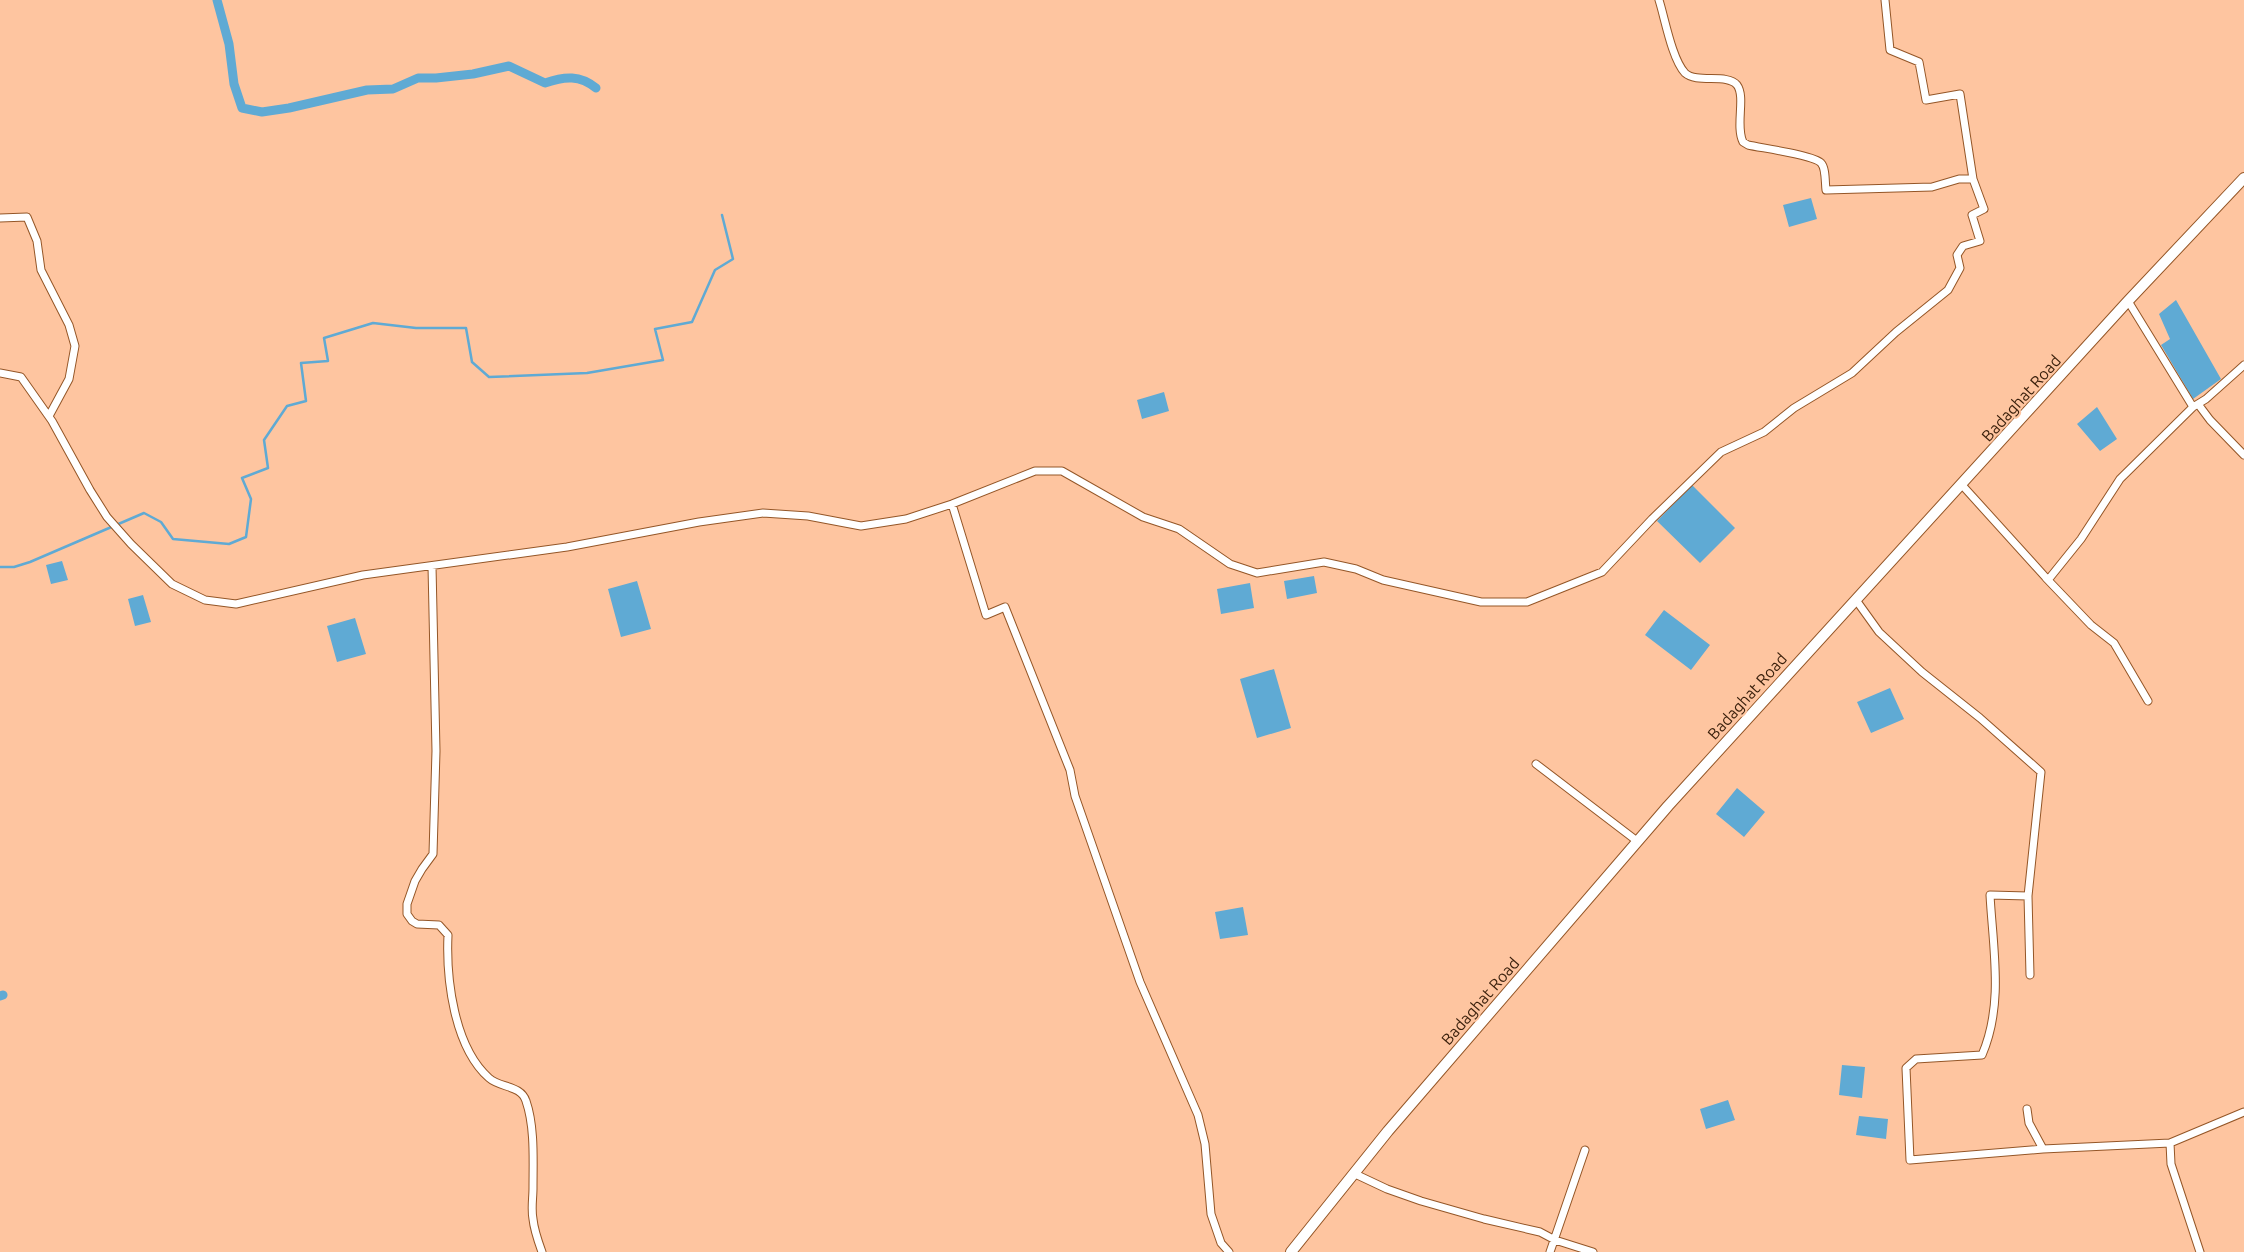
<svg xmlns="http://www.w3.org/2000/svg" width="2244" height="1252" viewBox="0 0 2244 1252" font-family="Ubuntu,sans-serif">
  <rect width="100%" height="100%" fill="#fec5a0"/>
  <!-- water -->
  <path fill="#5faad4" d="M1811 198 1817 219 1789 227 1783 205Z
    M2176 300 2221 379 2193 399 2161 345 2170 339 2159 314Z
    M1164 392 1169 411 1142 419 1137 400Z
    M2097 407 2117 439 2100 451 2077 424Z
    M1692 485 1735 528 1700 563 1657 521Z
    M62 561 68 580 51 584 46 565Z
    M1314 576 1317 593 1287 599 1284 581Z
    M637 581 651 629 621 637 608 589Z
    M1250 583 1254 608 1221 614 1217 589Z
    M143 595 151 622 135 626 128 599Z
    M1664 610 1710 645 1691 670 1645 635Z
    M355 618 366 654 337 662 327 626Z
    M1274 669 1291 728 1257 738 1240 679Z
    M1890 688 1904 719 1871 733 1857 702Z
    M1737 788 1765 812 1744 837 1716 814Z
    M1243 907 1248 935 1220 939 1215 912Z
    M1842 1065 1865 1067 1862 1098 1839 1095Z
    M1728 1100 1735 1120 1706 1129 1700 1109Z
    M1859 1116 1888 1119 1886 1139 1856 1135Z"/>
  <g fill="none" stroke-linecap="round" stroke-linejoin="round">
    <!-- stream -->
    <path stroke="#5faad4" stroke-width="2.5" d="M0 567H14L30 562 144 513 161 522 173 539 229 544 246 537 251 499 242 478 268 468 264 440 287 406 306 401 301 363 328 361 324 338 373 323 416 328H466L472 362 489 377 587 373 663 360 655 329 692 322 715 270 733 259 722 215"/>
    <!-- canal -->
    <path stroke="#5faad4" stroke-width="9" d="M217 0 229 44 234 84 242 108 262 112 289 108 367 90 393 89 418 78H436L473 74 509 66 545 83C565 76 580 75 596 88
      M0 996 3 995"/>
    <defs>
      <path id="minor" d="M1659 0C1665 19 1672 59 1685 73 1697 84 1727 73 1737 85 1746 97 1735 126 1743 142L1748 145C1761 148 1814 155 1821 163 1826 168 1825 183 1826 190L1932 187 1959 179H1973L1960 94 1926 100 1919 62 1890 50 1885 0
        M0 218 27 217 37 241 41 270 69 325 75 346 69 379 49 416
        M2128 301 2193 407
        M0 373 21 377 52 421 90 490 107 517 131 544 172 584 205 600 236 604 363 575 567 547 699 522 763 513 808 516 861 526 906 519 952 504 1035 471H1062L1143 517 1179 529 1230 564 1257 573 1324 562 1356 569 1383 580 1481 602H1527L1602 572 1652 519 1721 452 1764 432 1794 408 1852 373 1896 332 1948 290 1960 268 1957 255 1963 246 1980 241 1972 215 1984 209 1973 179
        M2198 404 2210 420 2244 455
        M1962 485 2048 580 2081 539 2120 479 2193 407 2206 399 2244 365
        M952 504 986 615 1005 607 1070 770 1075 796 1140 982 1198 1115 1205 1144 1211 1214 1221 1243 1229 1252
        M432 566 436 751 433 854 422 869 415 881 407 904V914L412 921 417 924 439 925 448 935C446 979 454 1047 489 1078 500 1088 521 1085 526 1101 535 1127 533 1161 533 1188 533 1198 531 1209 533 1219 534 1230 538 1241 542 1252
        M2046 578 2091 625 2114 643 2148 701
        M1856 600 1879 632 1922 672 1980 718 2041 772 2028 896 2030 975
        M1536 764 1637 841
        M2028 896 1990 895C1993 949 2004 1004 1982 1055L1916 1059 1906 1068 1910 1160 2043 1149
        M2027 1109 2029 1123 2043 1149 2170 1143 2171 1164 2200 1252
        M2170 1143 2244 1112
        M1353 1173 1387 1189 1421 1201 1484 1219 1540 1232 1555 1240 1593 1252
        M1550 1252 1585 1150"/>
      <path id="secondary" d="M1291 1252 1388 1131 1668 806 2128 301 2244 178"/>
    </defs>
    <!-- minor casing -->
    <use href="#minor" stroke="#945627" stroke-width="9"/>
    <!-- secondary casing -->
    <use href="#secondary" stroke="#945627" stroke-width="12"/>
    <!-- minor -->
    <use href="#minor" stroke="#fff" stroke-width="7"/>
    <!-- secondary -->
    <use href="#secondary" stroke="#fff" stroke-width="10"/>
  </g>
  <g text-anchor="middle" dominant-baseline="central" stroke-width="4" stroke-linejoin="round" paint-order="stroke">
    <!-- street labels -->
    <g font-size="16" fill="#391f0b" stroke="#fec5a0">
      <text transform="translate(2021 398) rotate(-48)">Badaghat Road</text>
      <text transform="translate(1747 696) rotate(-48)">Badaghat Road</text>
      <text transform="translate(1480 1001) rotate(-49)">Badaghat Road</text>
    </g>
  </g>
</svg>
